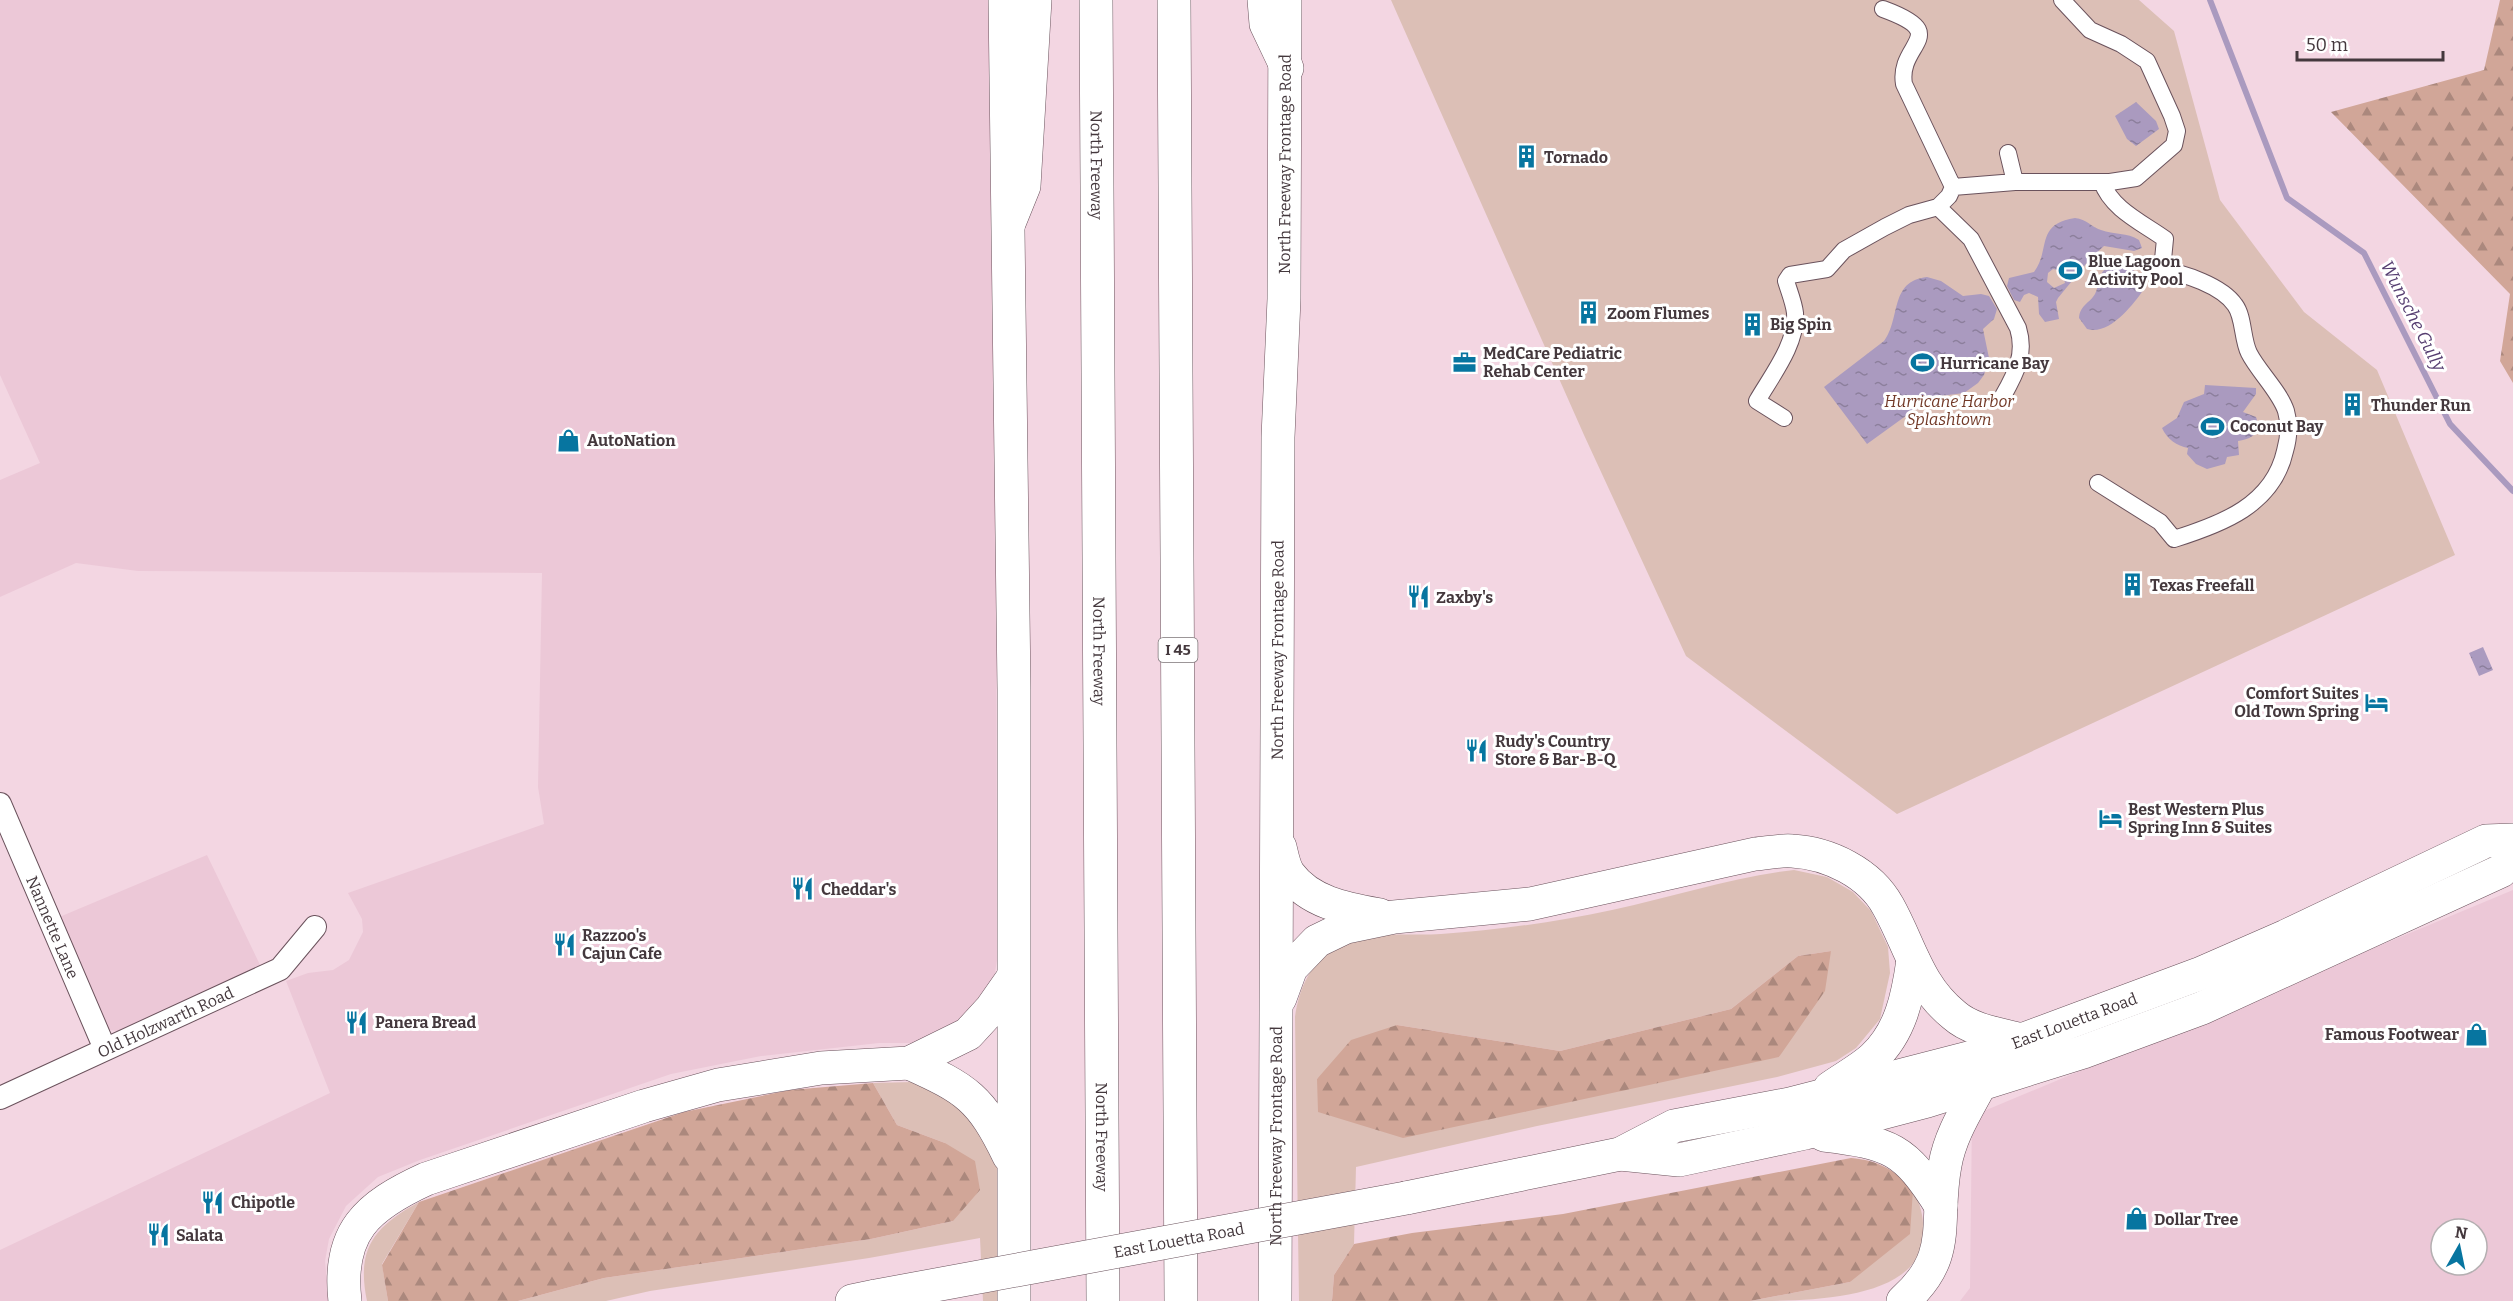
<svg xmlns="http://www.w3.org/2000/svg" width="2513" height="1301" viewBox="0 0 2513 1301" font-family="Bitter,serif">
  <defs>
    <pattern id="forest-firs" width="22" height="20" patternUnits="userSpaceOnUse" patternTransform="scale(1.5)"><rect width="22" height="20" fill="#d1a698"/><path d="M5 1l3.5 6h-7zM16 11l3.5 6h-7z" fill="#ab887d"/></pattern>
    <pattern id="water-ripples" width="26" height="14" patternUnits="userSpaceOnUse" patternTransform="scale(1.5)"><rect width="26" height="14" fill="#aa9abf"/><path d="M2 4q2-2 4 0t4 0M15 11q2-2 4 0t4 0" fill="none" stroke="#8c7f9c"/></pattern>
  </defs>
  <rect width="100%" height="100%" fill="#f3d6e2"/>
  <!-- built -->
  <path fill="#ecc8d7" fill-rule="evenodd" d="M0 0H995L997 960 994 979 970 1019 916 1043H879L761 1056 671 1074 420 1160 378 1177 346 1206 329 1239 325 1261 329 1301H0V1250L330 1093 286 981 308 973 333 970 349 960 363 932 362 919 348 893 544 824 538 787 542 573 138 571 76 563 0 597V480L40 463 0 375Z
    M207 855 262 969 126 1032 110 1030 103 1023 57 918Z
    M2513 890V1301H1960L1970 1288 1972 1116ZM2441 1229H2477V1265H2441Z"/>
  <!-- green -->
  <path fill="#dcbfb6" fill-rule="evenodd" d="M1391 0H2139L2174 31 2220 200 2304 312 2377 370 2455 555 1897 814 1686 656 1584 435Z
    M1794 870 1827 877 1853 892 1871 911 1888 947 1890 973 1880 1019 1856 1048 1836 1061 1777 1077 1537 1126 1356 1167 1354 1244 1334 1275 1332 1301H1299L1295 1017C1299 988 1311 961 1338 946 1367 930 1409 936 1441 934 1498 930 1556 922 1612 910 1673 897 1733 877 1794 870ZM1831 951 1779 1057 1317 1079 1397 1025 1560 1051 1731 1009 1798 956Z
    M914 1082 939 1086 995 1147 999 1179 998 1301H983L980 1238 869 1258 650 1291 606 1301H518L604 1278 871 1239 953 1221 945 1143 897 1125 873 1083Z
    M1913 1190C1924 1210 1926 1231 1920 1252 1899 1301 1803 1301 1750 1301L1850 1282Z
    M419 1202 382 1264 388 1301H367C356 1248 374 1227 419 1202Z"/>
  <!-- forest -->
  <path fill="url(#forest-firs)" d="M2500 0H2513V383L2500 361 2510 294 2331 112 2484 70Z
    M1831 951 1825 991 1779 1057 1403 1138 1318 1112 1317 1079 1351 1040 1397 1025 1560 1051 1731 1009 1798 956Z
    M873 1083 897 1125 945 1143 975 1161 980 1190 953 1221 871 1239 604 1278 518 1301H388L382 1265 419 1202 684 1112 790 1090Z
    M1851 1158C1878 1160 1895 1170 1913 1190L1910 1234 1850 1282 1750 1301H1332L1334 1275 1354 1244 1412 1233 1563 1214Z"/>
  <!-- water -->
  <path fill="url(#water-ripples)" fill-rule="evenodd" d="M2136 102 2156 121 2159 129 2136 146 2127 139 2115 116Z
    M2075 218C2087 219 2091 227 2101 230 2114 235 2127 232 2139 240L2142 248 2134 251 2104 246 2090 259 2058 298 2056 302 2059 319 2045 322 2039 314 2038 297 2029 293 2024 295 2020 302 2014 300 2007 286 2009 278 2034 272C2051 249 2035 224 2075 218ZM2053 269 2062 271 2065 283 2054 288 2047 282 2048 273Z
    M2117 265C2133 267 2141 273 2144 289 2133 305 2109 336 2087 329L2079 318C2080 305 2090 303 2095 294 2102 280 2096 268 2117 265Z
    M1927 277 1941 281 1963 296 1981 294 1989 296 1997 309 1994 319 1983 329 1989 358 1984 375 1978 383 1964 393 1932 397 1867 444 1824 387 1884 341C1901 319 1889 281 1927 277Z
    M2205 385 2256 388V394L2243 412 2256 417C2262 433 2252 439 2238 441L2239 455 2227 457 2225 464 2207 469 2196 464 2187 454 2188 448C2177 446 2167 439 2162 428L2177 418 2184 402 2204 394Z
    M2483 647 2493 670 2479 676 2469 653Z"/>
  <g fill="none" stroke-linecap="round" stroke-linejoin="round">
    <!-- stream -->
    <path stroke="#aa9abf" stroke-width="6" d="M2210 0 2287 198 2364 253 2450 424 2513 491"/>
    <defs>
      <path id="pedestrian" d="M1883 9C1954 35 1897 43 1904 84L1953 187 1949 196 1938 207 1971 239 2018 328C2026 354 2016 373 2003 396
        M2015 182H2110L2136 178 2174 145 2177 131 2172 116 2147 61 2121 44 2090 30 2062 0
        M1953 187 2015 182 2008 153
        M1784 418 1757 401C1772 375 1797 344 1795 313 1794 303 1789 291 1786 281L1790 275 1827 269 1844 250 1885 227 1909 215 1938 207
        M2098 483 2160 522 2174 539C2222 524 2273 505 2285 451 2289 437 2290 425 2286 411 2280 392 2258 371 2249 353 2242 339 2244 317 2235 305 2222 286 2184 273 2162 270L2165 239C2143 223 2111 209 2102 182"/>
      <g id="minor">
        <path id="s1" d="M0 804 105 1049"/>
        <path id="s2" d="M0 1098 280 969 315 927"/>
      </g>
      <g id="secondary">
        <path d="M1005 0 1014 689V1301"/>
        <path d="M1280 847C1282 855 1284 867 1289 874 1310 903 1347 909 1380 915"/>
        <path d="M1280 998 1291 968 1317 941 1346 927 1394 917 1530 904 1755 854C1767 853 1780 850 1792 851 1829 853 1870 873 1888 906 1910 945 1917 985 1954 1015 1972 1031 2000 1034 2022 1040"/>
        <path d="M909 1063C967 1089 981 1098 1009 1156"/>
        <path d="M1830 1088C1844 1078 1861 1069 1873 1058 1901 1032 1908 996 1913 960"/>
        <path d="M1824 1135C1890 1143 1905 1148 1941 1206"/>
        <path d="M1620 1154 1679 1160 1805 1133 1927 1101 2083 1052 2202 1008 2501 871 2513 859"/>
        <path id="s3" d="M1406 1198 1620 1154 1674 1126 1790 1104 1984 1054 2199 974 2286 936 2486 841 2513 840"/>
        <path d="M345 1301C337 1232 367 1206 426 1179L644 1106 718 1085 821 1068 909 1063 968 1034 991 1009 1012 979"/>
        <path d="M852 1301 876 1296"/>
        <path id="s4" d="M1275 1301 1278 437 1284 299 1285 0"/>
        <path d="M1903 1301C1954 1256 1934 1223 1945 1165 1950 1136 1966 1111 1980 1085"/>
      </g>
      <g id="motorway">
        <path id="s5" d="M1096 0 1103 1301"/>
        <path d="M1174 0 1181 1301"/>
        <path d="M1264 0 1266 24 1287 68"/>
        <path d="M1009 223 1024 186 1035 0"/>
      </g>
    </defs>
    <!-- pedestrian casing -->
    <use href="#pedestrian" stroke="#6a525c" stroke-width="18"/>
    <!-- minor casing -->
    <use href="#minor" stroke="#6a525c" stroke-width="24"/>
    <!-- secondary casing -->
    <use href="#secondary" stroke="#6a525c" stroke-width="34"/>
    <!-- motorway casing -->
    <use href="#motorway" stroke="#6a525c" stroke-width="34"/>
    <!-- pedestrian -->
    <use href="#pedestrian" stroke="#fff" stroke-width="16"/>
    <!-- minor -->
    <use href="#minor" stroke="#fff" stroke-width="22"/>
    <!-- secondary -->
    <use href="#secondary" stroke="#fff" stroke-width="33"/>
    <!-- motorway -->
    <use href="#motorway" stroke="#fff" stroke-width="33"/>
    <defs>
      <g id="secondary-bridge">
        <path id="s6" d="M876 1296 1406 1198"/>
      </g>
    </defs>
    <!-- secondary-bridge casing -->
    <use href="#secondary-bridge" stroke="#6a525c" stroke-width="34" stroke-linecap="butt"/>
    <!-- secondary-bridge -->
    <use href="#secondary-bridge" stroke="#fff" stroke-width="33"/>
  </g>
  <!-- icons -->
  <defs>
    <symbol id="building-bare" viewBox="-9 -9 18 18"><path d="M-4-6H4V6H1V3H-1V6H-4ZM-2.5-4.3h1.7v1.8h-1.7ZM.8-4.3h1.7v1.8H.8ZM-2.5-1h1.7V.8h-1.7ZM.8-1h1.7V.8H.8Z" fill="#0775a0" stroke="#fff" stroke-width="2.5" paint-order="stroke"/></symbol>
    <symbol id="stadium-bare" viewBox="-9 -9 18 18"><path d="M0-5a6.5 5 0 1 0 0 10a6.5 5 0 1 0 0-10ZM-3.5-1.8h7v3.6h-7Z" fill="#0775a0" stroke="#fff" stroke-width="2.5" paint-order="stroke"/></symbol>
    <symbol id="office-bare" viewBox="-9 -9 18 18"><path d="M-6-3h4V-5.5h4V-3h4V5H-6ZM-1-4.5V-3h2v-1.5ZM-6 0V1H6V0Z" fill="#0775a0" stroke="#fff" stroke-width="2.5" paint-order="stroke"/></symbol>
    <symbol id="shop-bare" viewBox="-9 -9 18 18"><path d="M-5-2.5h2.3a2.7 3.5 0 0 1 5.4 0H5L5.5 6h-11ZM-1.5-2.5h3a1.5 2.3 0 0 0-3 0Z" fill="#0775a0" stroke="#fff" stroke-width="2.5" paint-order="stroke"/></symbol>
    <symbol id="restaurant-bare" viewBox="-9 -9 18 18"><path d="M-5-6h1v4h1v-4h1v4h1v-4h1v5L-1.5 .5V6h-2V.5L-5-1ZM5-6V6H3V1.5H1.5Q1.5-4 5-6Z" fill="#0775a0" stroke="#fff" stroke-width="2.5" paint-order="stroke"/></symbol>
    <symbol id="hotel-bare" viewBox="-9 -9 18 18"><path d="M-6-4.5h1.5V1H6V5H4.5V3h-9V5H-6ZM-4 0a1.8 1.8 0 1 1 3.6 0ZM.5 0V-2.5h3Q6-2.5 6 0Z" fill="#0775a0" stroke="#fff" stroke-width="2.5" paint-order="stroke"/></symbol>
  </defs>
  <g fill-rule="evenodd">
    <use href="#building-bare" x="1510" y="140" width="33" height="33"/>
    <use href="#stadium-bare" x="2054" y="254" width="33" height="33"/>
    <use href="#building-bare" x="1572" y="296" width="33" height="33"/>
    <use href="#building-bare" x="1736" y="308" width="33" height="33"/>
    <use href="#office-bare" x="1448" y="346" width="33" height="33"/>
    <use href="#stadium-bare" x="1906" y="346" width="33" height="33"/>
    <use href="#building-bare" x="2336" y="388" width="33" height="33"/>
    <use href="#stadium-bare" x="2196" y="410" width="33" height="33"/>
    <use href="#shop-bare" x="552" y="424" width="33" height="33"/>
    <use href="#building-bare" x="2116" y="568" width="33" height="33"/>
    <use href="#restaurant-bare" x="1402" y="580" width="33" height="33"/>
    <use href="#hotel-bare" x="2360" y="686" width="33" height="33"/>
    <use href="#restaurant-bare" x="1460" y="734" width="33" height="33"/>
    <use href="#hotel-bare" x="2094" y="802" width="33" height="33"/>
    <use href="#restaurant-bare" x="786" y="872" width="33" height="33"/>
    <use href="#restaurant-bare" x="548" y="928" width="33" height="33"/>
    <use href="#restaurant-bare" x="340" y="1006" width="33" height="33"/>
    <use href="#shop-bare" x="2460" y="1018" width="33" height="33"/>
    <use href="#restaurant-bare" x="196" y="1186" width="33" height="33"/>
    <use href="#shop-bare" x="2120" y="1202" width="33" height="33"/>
    <use href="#restaurant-bare" x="142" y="1218" width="33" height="33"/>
  </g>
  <g text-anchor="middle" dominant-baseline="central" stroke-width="6" stroke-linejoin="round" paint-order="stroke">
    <!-- shield labels -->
    <rect fill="#fff" stroke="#7c7477" stroke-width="1.5" x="1158.5" y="638" width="39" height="24" rx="4.5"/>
    <g font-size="15" font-weight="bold" fill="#44383d">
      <text x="1178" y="650">I 45</text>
    </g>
    <!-- poi labels -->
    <g font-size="16" font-weight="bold" fill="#44383d" stroke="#fff" text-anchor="start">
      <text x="1544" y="157">Tornado</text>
      <text x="2088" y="261">Blue Lagoon<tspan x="2088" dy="18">Activity Pool</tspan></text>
      <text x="1607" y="313">Zoom Flumes</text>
      <text x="1770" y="324">Big Spin</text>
      <text x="1483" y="353">MedCare Pediatric<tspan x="1483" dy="18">Rehab Center</tspan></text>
      <text x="1940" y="363">Hurricane Bay</text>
      <text x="2371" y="405">Thunder Run</text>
      <text x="2230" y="426">Coconut Bay</text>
      <text x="587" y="440">AutoNation</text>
      <text x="2150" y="585">Texas Freefall</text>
      <text x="1436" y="597">Zaxby's</text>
      <text x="2359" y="693" text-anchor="end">Comfort Suites<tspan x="2359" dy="18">Old Town Spring</tspan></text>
      <text x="1495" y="741">Rudy's Country<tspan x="1495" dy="18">Store &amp; Bar-B-Q</tspan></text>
      <text x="2128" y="809">Best Western Plus<tspan x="2128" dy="18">Spring Inn &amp; Suites</tspan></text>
      <text x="821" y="889">Cheddar's</text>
      <text x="582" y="935">Razzoo's<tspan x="582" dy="18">Cajun Cafe</tspan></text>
      <text x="375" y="1022">Panera Bread</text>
      <text x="2459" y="1034" text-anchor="end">Famous Footwear</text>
      <text x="231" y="1202">Chipotle</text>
      <text x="2154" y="1219">Dollar Tree</text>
      <text x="176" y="1235">Salata</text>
    </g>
    <!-- street labels -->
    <g font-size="16" fill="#44383d" stroke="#fff">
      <text stroke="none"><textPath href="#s5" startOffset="165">North Freeway</textPath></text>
      <text stroke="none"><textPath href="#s4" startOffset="1137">North Freeway Frontage Road</textPath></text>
      <text stroke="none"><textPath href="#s5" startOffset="651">North Freeway</textPath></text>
      <text stroke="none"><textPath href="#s4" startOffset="651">North Freeway Frontage Road</textPath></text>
      <text stroke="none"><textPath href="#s1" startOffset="134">Nannette Lane</textPath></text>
      <text stroke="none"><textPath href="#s3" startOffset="694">East Louetta Road</textPath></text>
      <text stroke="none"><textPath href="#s2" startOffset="182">Old Holzwarth Road</textPath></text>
      <text stroke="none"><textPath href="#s5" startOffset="1137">North Freeway</textPath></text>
      <text stroke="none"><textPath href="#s4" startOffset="165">North Freeway Frontage Road</textPath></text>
      <text stroke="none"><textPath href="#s6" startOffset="308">East Louetta Road</textPath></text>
    </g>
    <!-- park labels -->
    <g font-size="16" font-style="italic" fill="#723927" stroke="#fff">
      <text x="1949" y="401">Hurricane Harbor<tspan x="1949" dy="18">Splashtown</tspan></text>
    </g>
    <!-- water labels -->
    <g font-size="18" font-style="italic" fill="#563e71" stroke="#fff">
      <text transform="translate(2413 316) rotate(63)">Wunsche Gully</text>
    </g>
  </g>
  <!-- north arrow -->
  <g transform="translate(2459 1247) rotate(9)"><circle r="28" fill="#ffffff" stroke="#b4afb1" stroke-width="1.5"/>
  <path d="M0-4.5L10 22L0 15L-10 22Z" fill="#0775a0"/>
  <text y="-9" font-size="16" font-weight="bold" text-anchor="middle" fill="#44383d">N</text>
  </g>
  <!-- scale -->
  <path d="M2297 51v9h146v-9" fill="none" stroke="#44383d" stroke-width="3"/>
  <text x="2306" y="51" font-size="18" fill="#44383d" stroke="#ffffff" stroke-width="4.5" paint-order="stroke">50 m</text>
</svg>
